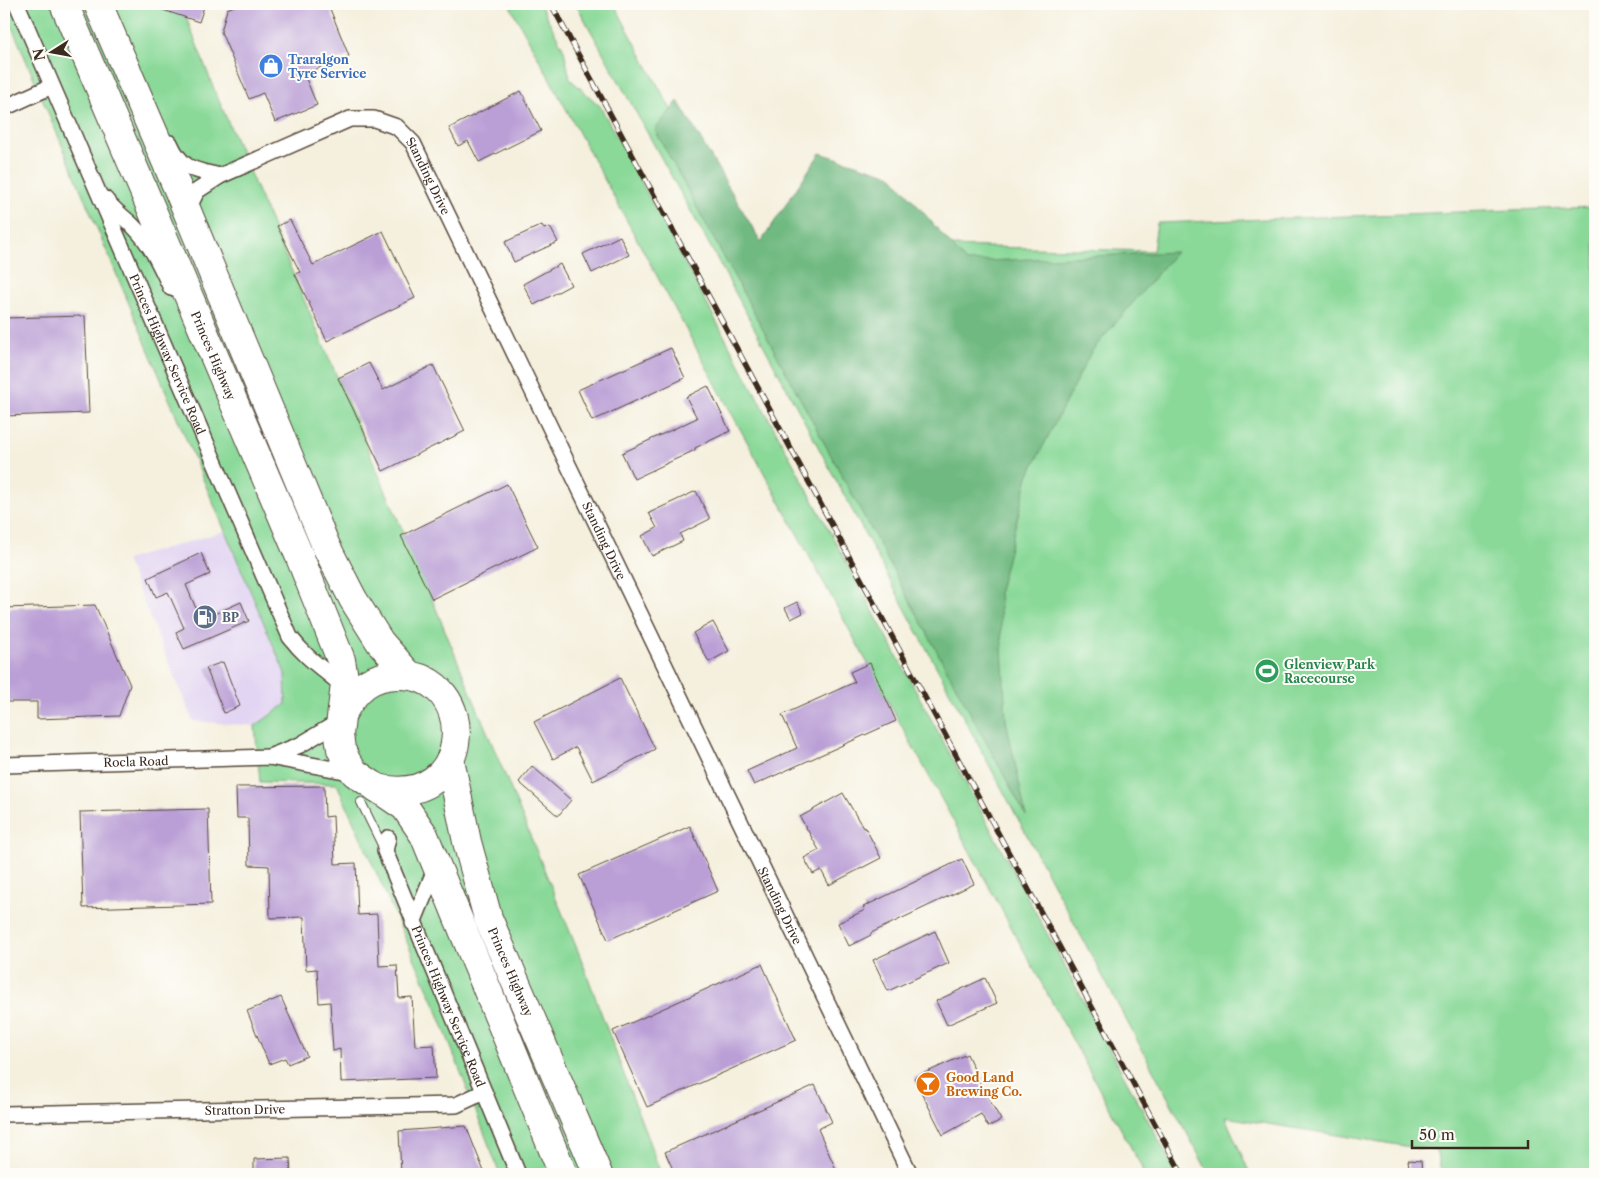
<svg xmlns="http://www.w3.org/2000/svg" width="1599" height="1178" viewBox="0 0 1599 1178" font-family="'Libre Caslon Text',serif">
  <rect width="100%" height="100%" fill="#fdfcf7"/>
  <filter id="ink" filterUnits="userSpaceOnUse"><feTurbulence type="fractalNoise" baseFrequency=".02" numOctaves="2"/><feDisplacementMap in="SourceGraphic" scale="10" xChannelSelector="R" yChannelSelector="G"/><feConvolveMatrix kernelMatrix="1 2 1 2 8 2 1 2 1" color-interpolation-filters="sRGB"/></filter>
  <filter id="wash" filterUnits="userSpaceOnUse"><feTurbulence type="fractalNoise" baseFrequency=".0096" numOctaves="4" result="noise"/><feDisplacementMap in="SourceGraphic" scale="20" xChannelSelector="R" yChannelSelector="G"/><feGaussianBlur stdDeviation="1.12" result="paint"/><feColorMatrix in="noise" values="0 0 0 0 0 0 0 0 0 0 0 0 0 0 0 0 0 1.4 0 .05"/><feComposite in="paint" operator="in"/></filter>
  <g filter="url(#wash)">
    <rect width="100%" height="100%" fill="#f5f0de"/>
    <!-- built -->
    <path fill="#e2d4f3" d="M225 531 285 673 286 704 255 726 193 721 126 560Z"/>
    <!-- green -->
    <path fill="#8ad999" stroke="#62825c" d="M4 4H181L214 89 432 599 580 956 661 1174H500L434 1003 337 784 260 782 255 726 286 704 285 673 4 8Z
      M509 4H540L564 50 570 79 600 106 1177 1174H1143L1141 1166Z
      M576 4H614L742 241 1153 251 1157 223 1595 207V1174H1442L1436 1151 1225 1117 1250 1174H1209L715 255Z"/>
    <!-- forest -->
    <path fill="#6fb981" stroke="#557250" d="M678 101 761 242 820 153 891 175 966 262 1176 252 1091 352 1028 476 999 591 1006 720 1026 816 655 130Z"/>
    <g id="blocks">
      <!-- building -->
      <path fill="#ba9fd6" d="M151 4H205L199 22 151 6Z
        M239 4H328L349 56 304 74 317 105 275 122 263 93 249 99 221 32 227 9Z
        M521 91 541 131 479 162 468 141 458 146 449 128Z
        M290 220 313 265 383 231 415 298 327 341 295 274 300 272 277 226Z
        M542 225 544 229 550 227 558 242 514 262 505 242Z
        M620 236 629 255 592 273 583 254Z
        M560 264 571 285 534 305 523 284Z
        M85 316 89 413 4 416V318Z
        M671 348 685 378 592 421 578 390Z
        M369 363 383 390 433 365 465 431 383 471 338 378Z
        M708 386 730 431 695 448V450L634 479 622 453 697 418 686 397Z
        M507 484 538 547 432 599 401 536Z
        M696 491 710 519 680 534 683 541 652 556 642 536 657 528 649 513Z
        M201 553 210 574 186 585 201 620 241 602 249 621 184 649 176 632 184 628 168 592 156 597 148 578Z
        M797 602 803 613 791 619 785 608Z
        M95 605 130 685 119 716 37 719V702H4V608Z
        M713 622 729 651 709 662 693 633Z
        M223 662 240 706 224 713 206 668Z
        M870 663 896 721 754 785 747 771 797 748 782 715 855 682 850 672Z
        M620 678 655 749 593 781 576 747 553 759 534 722Z
        M532 766 571 800 558 816 519 782Z
        M324 786 325 817 333 816 335 864 356 863 358 915 377 914 379 966 397 965 399 998 412 997 415 1046 434 1045 436 1078 341 1082 340 1049 333 1051 330 1002 319 1003 317 969 306 970 304 917 270 918 269 866 249 865 248 818H237L236 787Z
        M843 793 863 828 865 827 881 858 829 885 821 870 813 874 804 858 819 850 800 817Z
        M208 809 211 904 83 908 80 812Z
        M690 826 718 891 608 940 579 875Z
        M962 859 974 884 871 933V935L849 946 838 923 865 910 863 907Z
        M935 931 949 963 888 991 873 960Z
        M762 964 796 1040 647 1107 613 1031Z
        M985 978 997 1003 947 1025 936 1001Z
        M281 997 307 1056 288 1064 285 1058 269 1064 247 1011Z
        M967 1054 983 1089 1001 1120 988 1127 981 1114 943 1135 914 1078Z
        M815 1085 832 1122 818 1129 838 1174H675L665 1152Z
        M466 1126 485 1174H401L399 1131Z
        M290 1158 291 1174H254V1159Z
        M1408 1160 1421 1161 1422 1174H1410Z"/>
    </g>
  </g>
  <g filter="url(#ink)">
    <use href="#blocks" fill-opacity="0" stroke="#57483b" stroke-width="1"/>
    <g fill="none" stroke-linecap="round" stroke-linejoin="round">
      <defs>
        <path id="lane" d="M361 802 384 849"/>
        <g id="street">
          <path id="s1" d="M17 4 290 637C303 654 315 663 331 676 336 680 338 683 345 684"/>
          <path d="M4 108 52 86"/>
          <path d="M170 143C182 170 194 170 220 176"/>
          <path d="M105 199C113 210 124 217 134 227 151 244 160 265 171 288"/>
          <path id="s2" d="M187 211 197 191 220 176 350 119H374L397 127 413 143 910 1174"/>
          <path d="M269 757 300 745 340 721"/>
          <path id="s3" d="M4 765 269 757 355 773"/>
          <path id="s4" d="M388 838 385 851 518 1174"/>
          <path d="M413 923 436 867"/>
          <path id="s5" d="M4 1114 456 1105 484 1092"/>
        </g>
        <g id="highway">
          <path id="s6" d="M64 4 299 555 341 660 345 684 339 735 341 749 347 762 355 773 405 807 424 835 563 1174"/>
          <path d="M98 4 177 187 326 546 353 599 380 642 408 674"/>
          <path d="M343 712C356 689 370 675 399 675 480 674 476 811 377 788"/>
          <path id="s7" d="M450 760 467 842 488 918 598 1174"/>
        </g>
      </defs>
      <!-- lane casing -->
      <use href="#lane" stroke="#57483b" stroke-width="10"/>
      <!-- street casing -->
      <use href="#street" stroke="#57483b" stroke-width="18"/>
      <!-- highway casing -->
      <use href="#highway" stroke="#57483b" stroke-width="30"/>
      <!-- lane -->
      <use href="#lane" stroke="#fff" stroke-width="8"/>
      <!-- street -->
      <use href="#street" stroke="#fff" stroke-width="15"/>
      <!-- highway -->
      <use href="#highway" stroke="#fff" stroke-width="28"/>
      <defs>
        <path id="rail" d="M551 4 1182 1174"/>
      </defs>
      <!-- rail casing -->
      <use href="#rail" stroke="#3b2a1e" stroke-width="5.5"/>
      <!-- rail -->
      <use href="#rail" stroke="#fdfcf7" stroke-width="4" stroke-dasharray="11" stroke-linecap="butt"/>
    </g>
  </g>
  <!-- icons -->
  <defs>
    <symbol id="shop-disc" viewBox="-11 -11 22 22"><circle r="9.5" fill="#3f7fe0" stroke="#fdfcf7"/><path d="M-5-2.5h2.3a2.7 3.5 0 0 1 5.4 0H5L5.5 6h-11ZM-1.5-2.5h3a1.5 2.3 0 0 0-3 0Z" fill="#fff"/></symbol>
    <symbol id="fuel-disc" viewBox="-11 -11 22 22"><circle r="9.5" fill="#5c6f8a" stroke="#fdfcf7"/><path d="M-5.5-6h7V0h2V4h1.3V-2.5L3-4.5l.8-.8L6-3V5H2.5V1h-1V6h-7ZM-4.2-4.7v3.2H.2V-4.7Z" fill="#fff"/></symbol>
    <symbol id="stadium-disc" viewBox="-11 -11 22 22"><circle r="9.5" fill="#2e9e5b" stroke="#fdfcf7"/><path d="M0-5a6.5 5 0 1 0 0 10a6.5 5 0 1 0 0-10ZM-3.5-1.8h7v3.6h-7Z" fill="#fff"/></symbol>
    <symbol id="bar-disc" viewBox="-11 -11 22 22"><circle r="9.5" fill="#e8710a" stroke="#fdfcf7"/><path d="M-6-5H6L.8 .8V4.5H3.5V6h-7V4.5H-.8V.8Z" fill="#fff"/></symbol>
  </defs>
  <g fill-rule="evenodd">
    <use href="#shop-disc" x="257" y="52" width="28" height="28"/>
    <use href="#fuel-disc" x="191" y="603" width="28" height="28"/>
    <use href="#stadium-disc" x="1253" y="657" width="28" height="28"/>
    <use href="#bar-disc" x="914" y="1070" width="28" height="28"/>
  </g>
  <g text-anchor="middle" dominant-baseline="central" stroke-width="4" stroke-linejoin="round" paint-order="stroke">
    <!-- shop labels -->
    <g font-size="12" font-weight="bold" fill="#366cbe" stroke="#fdfcf7" text-anchor="start">
      <text x="288" y="59">Traralgon<tspan x="288" dy="14">Tyre Service</tspan></text>
    </g>
    <!-- street labels -->
    <g font-size="12" fill="#3b2a1e" stroke="#fdfcf7">
      <text stroke="none"><textPath href="#s2" startOffset="299">Standing Drive</textPath></text>
      <text stroke="none"><textPath href="#s1" startOffset="381">Princes Highway Service Road</textPath></text>
      <text stroke="none"><textPath href="#s6" startOffset="382">Princes Highway</textPath></text>
      <text stroke="none"><textPath href="#s2" startOffset="704">Standing Drive</textPath></text>
      <text stroke="none"><textPath href="#s3" startOffset="132">Rocla Road</textPath></text>
      <text stroke="none"><textPath href="#s2" startOffset="1109">Standing Drive</textPath></text>
      <text stroke="none"><textPath href="#s7" startOffset="221">Princes Highway</textPath></text>
      <text stroke="none"><textPath href="#s4" startOffset="181">Princes Highway Service Road</textPath></text>
      <text stroke="none"><textPath href="#s5" startOffset="241">Stratton Drive</textPath></text>
    </g>
    <!-- service labels -->
    <g font-size="12" font-weight="bold" fill="#4e5e75" stroke="#fdfcf7" text-anchor="start">
      <text x="222" y="617">BP</text>
    </g>
    <!-- leisure labels -->
    <g font-size="12" font-weight="bold" fill="#27864d" stroke="#fdfcf7" text-anchor="start">
      <text x="1284" y="664">Glenview Park<tspan x="1284" dy="14">Racecourse</tspan></text>
    </g>
    <!-- food labels -->
    <g font-size="12" font-weight="bold" fill="#c56008" stroke="#fdfcf7" text-anchor="start">
      <text x="946" y="1077">Good Land<tspan x="946" dy="14">Brewing Co.</tspan></text>
    </g>
  </g>
  <!-- margin -->
  <rect width="1599" height="1178" fill="none" stroke="#fdfcf7" stroke-width="20"/>
  <!-- north arrow -->
  <g transform="translate(52 52) rotate(259)" stroke="#fdfcf7" stroke-width="4" paint-order="stroke">
  <path d="M0-4L9 19L0 12L-9 19Z" fill="#3b2a1e"/>
  <text y="-8" font-size="14" font-weight="bold" text-anchor="middle" fill="#3b2a1e">N</text>
  </g>
  <!-- scale -->
  <path d="M1412 1140v8h116v-8" fill="none" stroke="#3b2a1e" stroke-width="2.5"/>
  <text x="1419" y="1140" font-size="15" fill="#3b2a1e" stroke="#fdfcf7" stroke-width="4" paint-order="stroke">50 m</text>
</svg>
